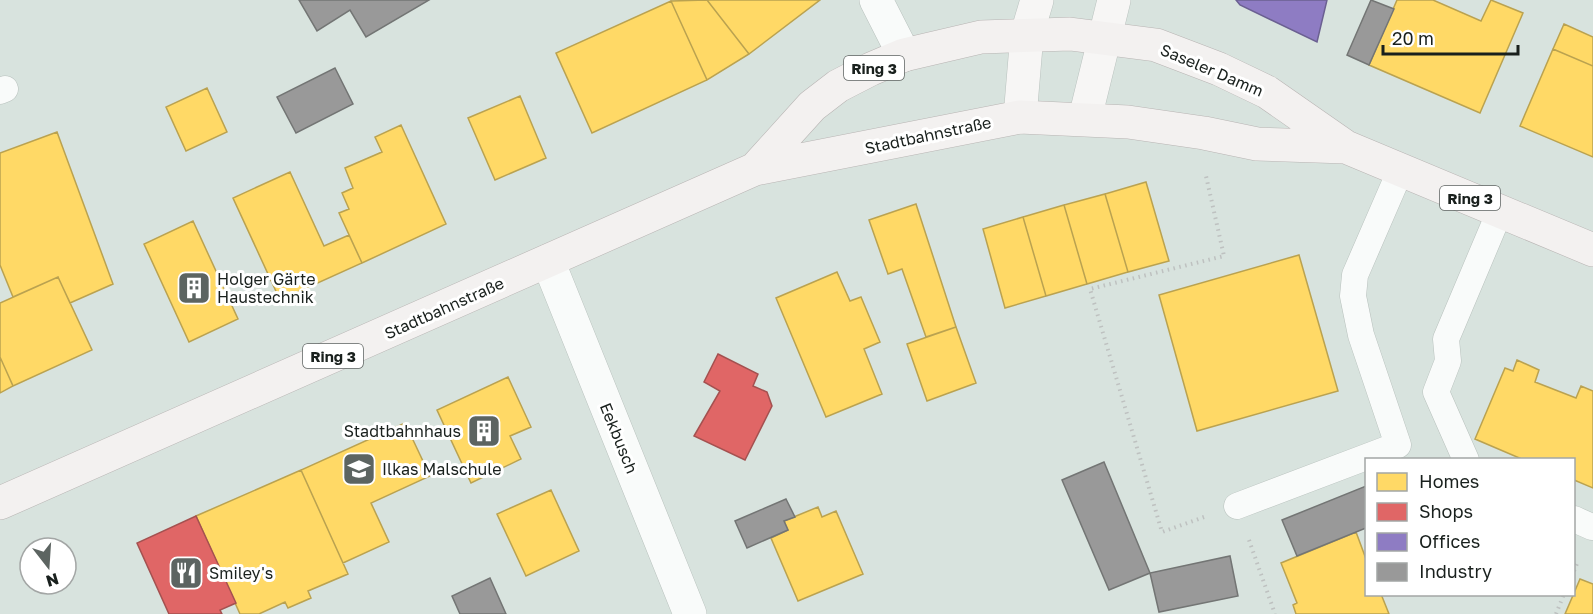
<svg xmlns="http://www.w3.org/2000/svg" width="1593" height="614" viewBox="0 0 1593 614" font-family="'Golos Text',sans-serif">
  <rect width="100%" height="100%" fill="#d8e3de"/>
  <!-- homes -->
  <path fill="#ffd966" stroke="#baa250" stroke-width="1.5" d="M707 0H820L749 54Z
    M707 0 749 54 707 80 671 1Z
    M1397 0H1433L1481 21 1491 0 1523 13 1480 113 1369 65Z
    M671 1 707 80 592 133 556 53Z
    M1564 24 1593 37V66L1553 49Z
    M1553 49 1593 66V157L1520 126Z
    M207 88 227 132 186 151 166 107Z
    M520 96 546 158 495 180 468 118Z
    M401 125 446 224 362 263 339 213 349 209 342 193 353 188 345 168 382 152 375 137Z
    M57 132 113 284 70 303 58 277 13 297 0 265V153Z
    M290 172 324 246 349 235 362 263 280 300 233 198Z
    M1146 182 1169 261 1128 272 1105 194Z
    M1105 194 1128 272 1087 284 1064 205Z
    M916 204 956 327 926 337 902 269 888 274 869 220Z
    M1064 205 1087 284 1046 296 1023 217Z
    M1023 217 1046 296 1005 308 983 229Z
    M193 221 238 319 189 342 144 244Z
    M1299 255 1338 391 1197 431 1159 295Z
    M837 272 850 301 861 297 880 342 864 349 882 394 826 417 776 298Z
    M58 277 92 350 13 386 0 357V303Z
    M956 327 976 383 927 401 907 344Z
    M0 357 13 386 0 393Z
    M1517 360 1539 370 1535 382 1576 398 1581 386 1593 391V488L1574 480V460H1524L1475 439 1505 368 1513 371Z
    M508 377 531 427 510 436 521 459 471 483 437 410Z
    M405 423 430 476 371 503 389 542 343 563 301 470Z
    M301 470 348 574 308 591 311 598 288 608 285 602 259 614H240L196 516Z
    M551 490 579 551 526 576 497 514Z
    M818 507 822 517 836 511 863 574 798 601 771 538 788 530 784 521Z
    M1356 532 1366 559V594H1381L1389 614H1296L1293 605 1297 603 1281 563Z
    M1580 579 1593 584V614H1565Z"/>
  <!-- shops -->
  <path fill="#e06666" stroke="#a45150" stroke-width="1.5" d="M718 354 758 374 753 386 767 392 772 406 745 460 694 436 720 391 704 382Z
    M196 516 236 603 220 610 222 614H169L137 543Z"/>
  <!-- offices -->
  <path fill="#8e7cc3" stroke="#6b6091" stroke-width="1.5" d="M1236 0H1327L1317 42 1240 5Z"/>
  <!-- industry -->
  <path fill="#999" stroke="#737574" stroke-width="1.5" d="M299 0H429L366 37 350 10 317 31Z
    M1371 0 1394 9 1369 65 1347 55Z
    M335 68 353 104 296 133 277 97Z
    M1104 462 1150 573 1109 590 1062 480Z
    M1366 486V528L1297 556 1282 520Z
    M786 499 795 517 784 521 788 530 747 548 735 521Z
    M1230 556 1238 596 1159 612 1150 573Z
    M490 578 506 614H460L452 596Z"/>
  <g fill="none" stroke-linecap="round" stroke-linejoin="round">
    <defs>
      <path id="lane" d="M0 91 5 89
        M1466 460 1436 392 1448 361 1446 339 1500 211
        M1237 506 1398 445 1361 335 1353 296 1355 275 1401 169
        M1574 519 1592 527"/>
      <path id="street" d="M876 0 904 55
        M548 261 690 614"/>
      <path id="secondary" d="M1020 117 1027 34 1037 0
        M1085 118 1114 0"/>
      <path id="primary" d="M755 169 812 106 838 86 871 69 904 55 981 37 1070 34 1156 45 1219 69 1267 92 1346 147 1593 250
        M0 503 755 169 1020 117 1128 122 1204 133 1257 144 1346 147"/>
    </defs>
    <!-- lane casing -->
    <use href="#lane" stroke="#b8c1bd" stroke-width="27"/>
    <!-- street casing -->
    <use href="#street" stroke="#b8c1bd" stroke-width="34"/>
    <!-- secondary casing -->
    <use href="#secondary" stroke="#b8c1bd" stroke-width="34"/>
    <!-- primary casing -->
    <use href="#primary" stroke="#b8b4b3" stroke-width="34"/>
    <!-- path -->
    <path stroke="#bec1c0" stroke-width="4" stroke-dasharray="1.5 4.5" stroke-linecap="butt" d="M1204 517 1162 532 1090 289 1224 256 1206 176
      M1249 540 1275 614
      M1574 571 1578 561
      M1556 614 1564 594"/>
    <!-- lane -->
    <use href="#lane" stroke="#f9fbfa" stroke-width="26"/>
    <!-- street -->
    <use href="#street" stroke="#f9fbfa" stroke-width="33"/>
    <!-- secondary -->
    <use href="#secondary" stroke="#f7f6f5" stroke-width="33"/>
    <!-- primary -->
    <use href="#primary" stroke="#f3f1f0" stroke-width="33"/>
  </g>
  <!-- icons -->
  <defs>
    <symbol id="building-square" viewBox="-11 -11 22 22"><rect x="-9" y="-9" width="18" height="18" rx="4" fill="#5c6461" stroke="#fff"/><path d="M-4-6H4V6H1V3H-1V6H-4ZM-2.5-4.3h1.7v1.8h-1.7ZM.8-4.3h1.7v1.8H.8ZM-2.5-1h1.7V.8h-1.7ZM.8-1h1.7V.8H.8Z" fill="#fff"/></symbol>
    <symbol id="school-square" viewBox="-11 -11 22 22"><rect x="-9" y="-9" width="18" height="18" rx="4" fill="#5c6461" stroke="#fff"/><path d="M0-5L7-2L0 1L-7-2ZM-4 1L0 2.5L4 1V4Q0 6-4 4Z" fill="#fff"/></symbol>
    <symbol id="restaurant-square" viewBox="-11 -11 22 22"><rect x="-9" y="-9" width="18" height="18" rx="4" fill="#5c6461" stroke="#fff"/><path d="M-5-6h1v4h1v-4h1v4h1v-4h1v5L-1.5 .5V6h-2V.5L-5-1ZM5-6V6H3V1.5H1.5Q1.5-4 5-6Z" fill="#fff"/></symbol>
  </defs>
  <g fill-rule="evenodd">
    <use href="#building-square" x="175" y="269" width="38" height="38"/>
    <use href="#building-square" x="465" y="412" width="38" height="38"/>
    <use href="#school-square" x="340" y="450" width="38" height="38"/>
    <use href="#restaurant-square" x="167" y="554" width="38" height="38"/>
  </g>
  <g text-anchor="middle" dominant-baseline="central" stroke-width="6" stroke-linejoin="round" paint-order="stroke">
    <!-- shield labels -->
    <g fill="#fff" stroke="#5e6361" stroke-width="1.5">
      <rect x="844" y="56" width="60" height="24" rx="4.5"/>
      <rect x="1440" y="186" width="60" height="24" rx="4.5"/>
      <rect x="303" y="344" width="60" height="24" rx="4.5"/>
    </g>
    <g font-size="15" font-weight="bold" fill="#19201d">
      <text x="874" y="68">Ring 3</text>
      <text x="1470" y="198">Ring 3</text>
      <text x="333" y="356">Ring 3</text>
    </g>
    <!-- street labels -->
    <g font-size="16" fill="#19201d" stroke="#fff">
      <text transform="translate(1212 70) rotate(23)">Saseler Damm</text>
      <text transform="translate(928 135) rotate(-12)">Stadtbahnstraße</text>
      <text transform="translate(444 308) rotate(-24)">Stadtbahnstraße</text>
      <text transform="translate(619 438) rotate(68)">Eekbusch</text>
    </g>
    <!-- poi labels -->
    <g font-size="16" fill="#19201d" stroke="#fff" text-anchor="start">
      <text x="217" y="279">Holger Gärte<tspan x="217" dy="18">Haustechnik</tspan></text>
      <text x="461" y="431" text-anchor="end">Stadtbahnhaus</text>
      <text x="382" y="469">Ilkas Malschule</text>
      <text x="209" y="573">Smiley's</text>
    </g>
  </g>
  <!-- legend -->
  <rect x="1365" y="458" width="210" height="138" fill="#ffffff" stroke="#a3a6a5" stroke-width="1.5"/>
  <rect x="1377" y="473" width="30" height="18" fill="#ffd966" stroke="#a3a6a5" stroke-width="1.5"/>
  <text x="1419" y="488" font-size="18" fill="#19201d">Homes</text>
  <rect x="1377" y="503" width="30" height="18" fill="#e06666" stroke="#a3a6a5" stroke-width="1.5"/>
  <text x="1419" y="518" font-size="18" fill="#19201d">Shops</text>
  <rect x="1377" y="533" width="30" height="18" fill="#8e7cc3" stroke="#a3a6a5" stroke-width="1.5"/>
  <text x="1419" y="548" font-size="18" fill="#19201d">Offices</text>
  <rect x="1377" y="563" width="30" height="18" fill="#999999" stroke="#a3a6a5" stroke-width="1.5"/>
  <text x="1419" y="578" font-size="18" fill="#19201d">Industry</text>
  <!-- north arrow -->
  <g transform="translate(48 566) rotate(163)"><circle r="28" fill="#ffffff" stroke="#a3a6a5" stroke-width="1.5"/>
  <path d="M0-4.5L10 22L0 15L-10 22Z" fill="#5c6461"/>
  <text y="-9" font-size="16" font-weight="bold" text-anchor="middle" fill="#19201d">N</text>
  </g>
  <!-- scale -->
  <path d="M1383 45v9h135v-9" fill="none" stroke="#19201d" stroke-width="3"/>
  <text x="1392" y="45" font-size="18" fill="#19201d" stroke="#ffffff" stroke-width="4.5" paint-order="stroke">20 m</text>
</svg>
